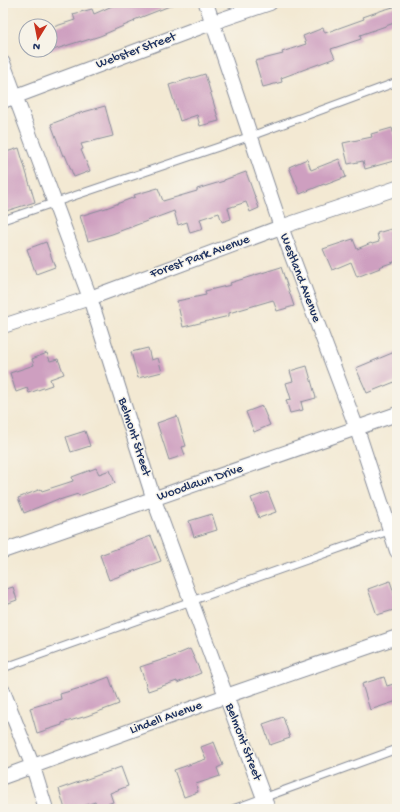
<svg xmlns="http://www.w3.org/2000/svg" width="400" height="812" viewBox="0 0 400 812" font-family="'Gochi Hand',sans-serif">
  <rect width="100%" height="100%" fill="#f7f3e8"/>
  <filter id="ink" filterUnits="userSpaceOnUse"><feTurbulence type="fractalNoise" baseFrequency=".025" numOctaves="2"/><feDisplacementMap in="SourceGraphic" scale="8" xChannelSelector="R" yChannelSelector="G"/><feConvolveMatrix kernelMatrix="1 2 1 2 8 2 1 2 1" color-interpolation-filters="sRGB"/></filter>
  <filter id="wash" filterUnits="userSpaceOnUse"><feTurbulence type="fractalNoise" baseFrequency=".012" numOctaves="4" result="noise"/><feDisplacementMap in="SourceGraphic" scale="16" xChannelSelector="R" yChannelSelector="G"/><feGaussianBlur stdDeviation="0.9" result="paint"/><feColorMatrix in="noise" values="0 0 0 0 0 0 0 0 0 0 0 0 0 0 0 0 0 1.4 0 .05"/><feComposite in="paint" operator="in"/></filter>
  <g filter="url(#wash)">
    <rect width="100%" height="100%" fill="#f3e9d3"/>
    <g id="blocks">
      <!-- building -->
      <path fill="#ce9fc0" d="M119 3 175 4 134 20 135 21 100 36 81 42V41L50 51V28L75 20 73 14 92 9 94 14Z
        M397 6V22L360 35 361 39 331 49 335 58 281 78 282 82 263 87 255 61 283 54 282 52 306 44 303 36 323 28 325 33 364 19 363 17 383 10Z
        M205 74 219 121 200 126 197 115 180 121 169 85Z
        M105 106 113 136 81 144 83 149 81 150 90 171 74 177 65 155 63 156 51 124 80 113Z
        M392 128 397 146V160L365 169 363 161 348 164 343 143 372 137 371 134Z
        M19 148 35 202 3 212V153Z
        M307 159 311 170 339 159 346 177 325 185 324 184 300 194 289 167Z
        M246 172 259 208 250 212 246 202 228 208 231 219 222 222 219 213 200 219 203 229 190 233 187 222 178 225 174 211 112 234 88 241 80 216 106 208 135 197 134 195 158 188 163 201 197 191V189L224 181V180Z
        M395 228 397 233V261L379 267 380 268 357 277 351 262 332 270 323 249 353 239 357 249 371 243 372 244 379 242 377 233Z
        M46 242 55 267 36 274 27 249Z
        M281 267 294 306 277 311 273 300 229 313V316L183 327 177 301 206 295 205 291 231 285 230 283Z
        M148 348 151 360 158 358 162 372 138 378 131 352Z
        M397 351V381L367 393 356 368Z
        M47 353 50 361 58 359 64 374 50 379 52 385 29 393 27 388 16 392 10 373 34 365 32 359Z
        M307 366 316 398 301 402 303 410 290 413 286 400 291 399 286 383 293 381 290 371Z
        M262 406 270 425 254 432 246 412Z
        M177 416 186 446 182 447 185 455 169 460 157 423Z
        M85 431 90 446 71 452 66 437Z
        M96 468 99 474 110 470 115 483 79 496 78 494 59 500 58 499 24 513 18 498 41 489 42 491 73 481 72 477Z
        M268 492 276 512 259 518 251 498Z
        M212 514 217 530 194 537 189 521Z
        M151 536 161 561 109 580 100 555Z
        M390 581 397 602V609L377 615 368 589Z
        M13 587 17 600 3 605V590Z
        M190 649 201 673 177 683V681L148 691 140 667 171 657Z
        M109 677 119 704 87 716 62 723V725L37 733 30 708 61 699 60 694 80 688Z
        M384 677 387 686 397 683V701L370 710 362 684Z
        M283 717 290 738 270 745 263 724Z
        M214 742 223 765 217 768 220 776 196 784 198 792 184 797 174 770 206 759 201 747Z
        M121 767 128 786 110 793 113 802 97 808 95 802 75 809H65L59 789Z"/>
    </g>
  </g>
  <g filter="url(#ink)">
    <use href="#blocks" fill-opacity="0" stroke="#878c98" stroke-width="1"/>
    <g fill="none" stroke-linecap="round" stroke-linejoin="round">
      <defs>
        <path id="lane" d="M3 220 251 136 397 82
          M3 668 397 528
          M233 809 397 749"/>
        <path id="street" d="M206 3 281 227 357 429 397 551
          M3 63 90 298 154 500 226 696 268 809
          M3 101 214 22 270 3
          M3 326 90 298 281 227 397 188
          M3 551 397 414
          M3 691 33 767 46 809
          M3 777 226 696 397 637"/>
      </defs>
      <!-- lane casing -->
      <use href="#lane" stroke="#878c98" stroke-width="9"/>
      <!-- street casing -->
      <use href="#street" stroke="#878c98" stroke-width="16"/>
      <!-- lane -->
      <use href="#lane" stroke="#fff" stroke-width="7"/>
      <!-- street -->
      <use href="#street" stroke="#fff" stroke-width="14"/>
    </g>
  </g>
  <g text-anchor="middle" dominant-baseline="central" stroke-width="3" stroke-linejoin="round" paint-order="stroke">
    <!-- street labels -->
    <g font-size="13" fill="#1b2f5e" stroke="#f7f3e8">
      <text transform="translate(136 51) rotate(-20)">Webster Street</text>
      <text transform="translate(200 257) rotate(-20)">Forest Park Avenue</text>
      <text transform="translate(300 278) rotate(69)">Westland Avenue</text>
      <text transform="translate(134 437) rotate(72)">Belmont Street</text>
      <text transform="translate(200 483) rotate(-19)">Woodlawn Drive</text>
      <text transform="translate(166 718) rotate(-20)">Lindell Avenue</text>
      <text transform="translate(243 742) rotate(69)">Belmont Street</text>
    </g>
  </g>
  <!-- margin -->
  <rect width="400" height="812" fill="none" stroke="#f7f3e8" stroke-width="16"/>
  <!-- north arrow -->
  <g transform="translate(38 38) rotate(190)"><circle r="19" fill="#f7f3e8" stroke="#9fa5b1"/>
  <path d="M0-3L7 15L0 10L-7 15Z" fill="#c8321e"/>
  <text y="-6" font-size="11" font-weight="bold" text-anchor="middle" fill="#1b2f5e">N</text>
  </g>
</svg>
